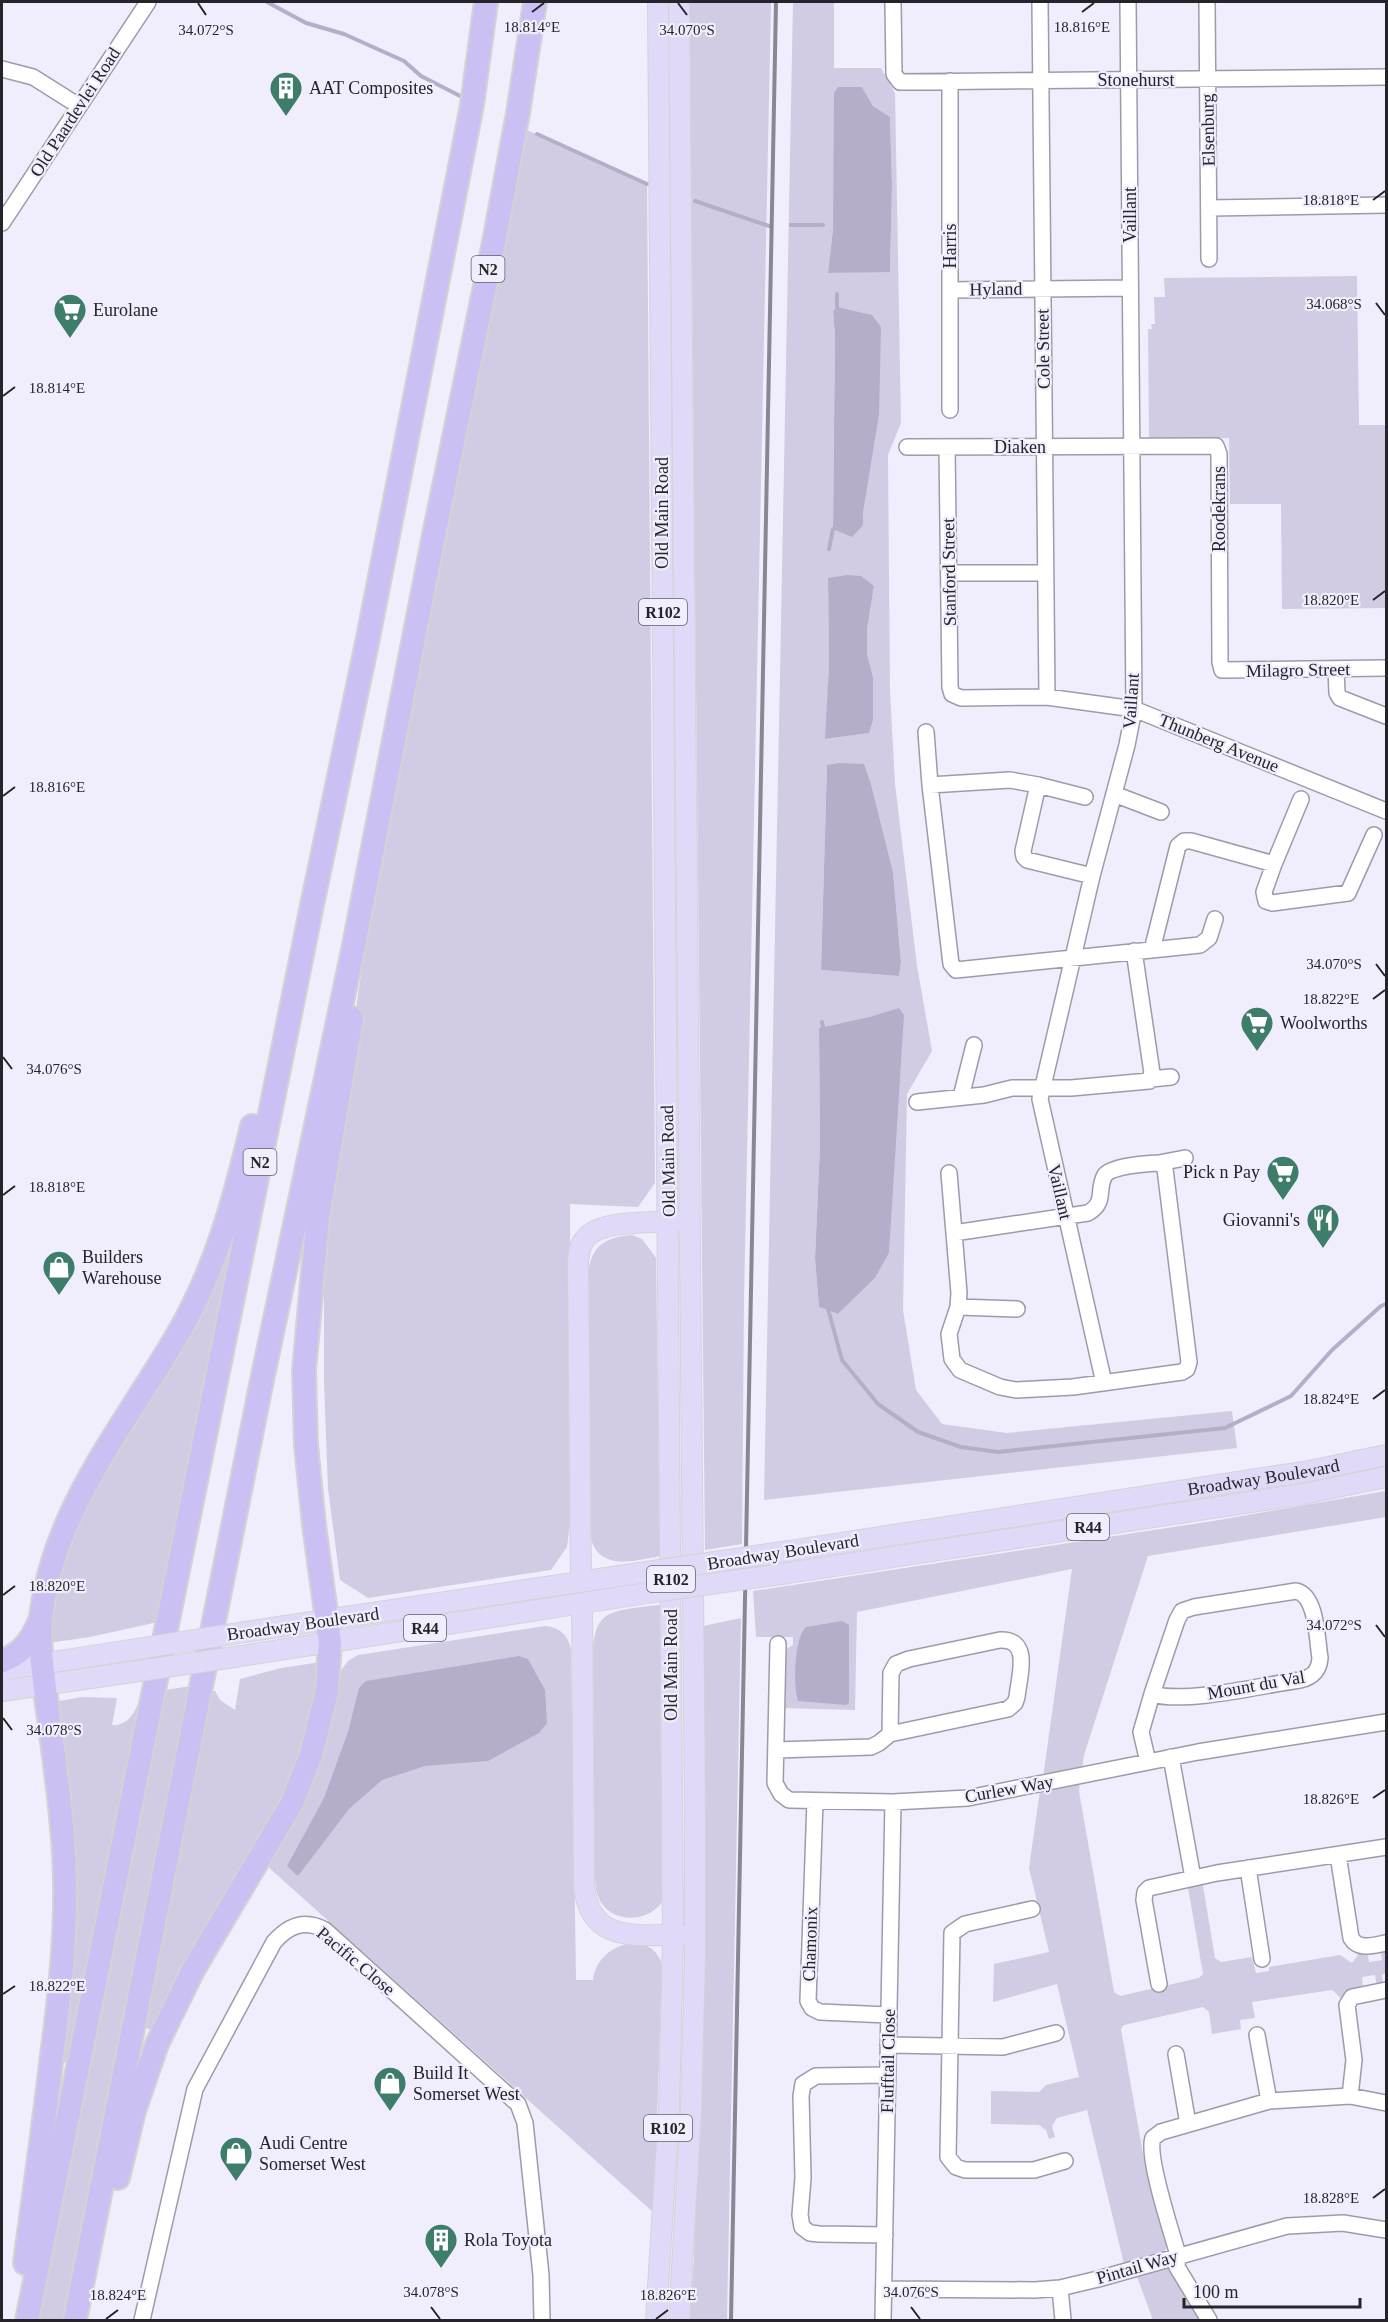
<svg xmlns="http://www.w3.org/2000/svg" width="1388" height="2322" viewBox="0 0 1388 2322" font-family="Georgia,serif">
  <rect width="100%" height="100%" fill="#f0edfd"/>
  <!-- green -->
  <path fill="#d1cce3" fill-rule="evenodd" d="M689 2H771L744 1299 742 1544 705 1550Z
    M793 2H834V68H881L895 93 901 423 888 455 890 691 895 784 917 966 932 1051 907 1094 903 1310 916 1390 942 1424 1007 1433 1232 1411 1237 1448 764 1500ZM862 87 873 106 890 117 892 186 890 271 828 273 833 229ZM837 307 843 309 863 525 833 529 835 335 833 311ZM828 578 874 586 867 630V654L873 677 868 733 826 739 829 665ZM863 764 871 784 893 872 901 962 899 976 821 970 827 766ZM873 1016 890 1228 889 1253 875 1278 838 1314 819 1307 815 1259 820 1145 819 1028Z
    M527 130 647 184 655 1183 638 1207 570 1204 571 1514 567 1547 551 1570 368 1598 340 1580 328 1489 324 1382V1275L333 1174 372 896Z
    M1357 276 1359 425H1385L1386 608 1282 609 1281 504H1230L1229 438 1149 439 1148 329H1152L1151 324H1155L1154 297H1165L1164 278Z
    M240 1215 158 1622 90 1637 48 1643 47 1628 69 1539Z
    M632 1235 642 1239 656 1258 660 1556C635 1561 600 1571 591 1539L588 1279C589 1249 602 1237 632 1235Z
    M1386 1491V1517L1148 1556 1084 1755 1082 1770 1043 1778 1072 1569 857 1612 855 1710 782 1708 783 1651 793 1645V1637H756L753 1591 1213 1521Z
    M660 1605 662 1902C648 1923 611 1924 599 1899 595 1890 595 1877 594 1867L593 1648C594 1639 595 1628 601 1621 609 1608 645 1607 660 1605Z
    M741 1618 727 2320H689L694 2260 703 1626Z
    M545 1626C560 1627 569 1636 571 1650L576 1980H593C598 1940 654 1930 662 1965L654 2213 266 1865 340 1672 348 1661 358 1655Z
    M321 1662 301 1768 157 2030 144 2028 212 1691H215L220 1700 235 1710 240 1679 281 1668Z
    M192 1686 64 2320H36L164 1690Z
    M143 1696 68 2063 58 2061 54 1702 82 1697 117 1698 112 1725C129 1726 136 1711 140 1697Z
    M1080 1782 1079 1791 1114 1992 1120 1996 1199 1978 1203 1974 1187 1882 1202 1880 1215 1958 1221 1962 1252 1957 1256 1973 1269 1971V1967L1340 1955 1352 1963 1361 1950H1367L1369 1962 1382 1960 1380 1948 1386 1947V1973L1382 1975 1383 1985 1377 1986 1375 1975 1362 1977 1363 1989 1343 2000 1332 1990 1252 2002 1255 2018 1240 2020 1241 2029 1212 2034 1209 2012 1203 2007 1124 2025 1121 2029 1146 2171 1168 2243 1166 2249 1162 2253 1124 2264 1087 2110 1057 2118 1052 2126 1055 2137 1049 2139 1046 2130 1039 2125 991 2124V2091L1039 2092 1046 2085 1079 2077 1057 1984 993 2002 994 1964 1049 1952 1029 1868 1040 1790Z
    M1165 2268 1172 2270 1202 2320H1153L1136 2274Z"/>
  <!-- water -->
  <path fill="#b5aecb" d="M838 87H862L873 106 890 117 892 186 890 272 828 273 833 229 834 93Z
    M837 307 872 315 881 327 879 415 863 512V525L852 537 833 529 835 335 833 311Z
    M847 575 861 576 874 586 867 630V654L873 677V720L869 733 825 739 829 665 828 578Z
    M838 763 864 764 871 784 893 872 901 962 899 976 821 970 827 765Z
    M899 1008 904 1015 889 1253 875 1278 838 1314 819 1307 815 1259 820 1145 819 1028 873 1016Z
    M842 1621 849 1625V1703L846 1705 798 1701C793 1686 794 1638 806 1627Z
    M519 1656 528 1659 545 1690 547 1723 539 1733 488 1761 425 1766 382 1780 349 1809 298 1876 287 1866 324 1798 348 1732 359 1688 366 1681Z"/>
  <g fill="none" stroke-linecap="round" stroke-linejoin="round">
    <!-- stream -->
    <path stroke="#b5aecb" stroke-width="4" d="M267 2 306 23 344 34 404 61 421 76 464 98
      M537 134 647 184
      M695 201 769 226
      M791 225H823
      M837 294V307
      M829 549 833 529
      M822 1022 824 1031
      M827 1305 842 1360 878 1404 918 1432 961 1447 998 1452 1225 1428 1291 1396 1332 1350 1381 1306 1386 1304"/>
    <defs>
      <path id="minor" d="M893 2 894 74 900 82 1386 77
        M1040 2 1047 697
        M1207 2 1209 259
        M2 69 33 77 79 106
        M950 81V410
        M1209 208 1386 205
        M2 223 148 2
        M950 290 1130 288
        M907 447 1216 446 1219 454 1220 662 1222 670 1386 668
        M947 447 950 687 952 694 961 698 1047 697 1134 709 1386 811
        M949 573H1045
        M1336 669 1337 693 1340 698 1386 716
        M926 732 930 785
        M1038 785 1085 797
        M1114 794 1161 812
        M1274 864 1301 799
        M1092 876 1027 860 1024 857 1023 851 1038 785 1010 780 930 785 951 964 956 970 1200 945 1209 938 1215 919
        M1152 950 1178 846 1184 841H1191L1274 864 1264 892 1266 901 1272 903 1348 893 1374 835
        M1151 1079 1171 1077
        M961 1097 974 1045
        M917 1102 984 1095 1012 1088H1071L1149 1081 1152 1073 1134 951
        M1159 1163 1185 1158
        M949 1173 959 1293 958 1307 949 1334 952 1359 960 1370 1000 1387 1016 1390 1073 1387 1182 1372 1187 1369 1189 1362 1165 1169 1161 1163C1150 1163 1111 1166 1105 1175 1096 1190 1107 1202 1088 1213L954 1233
        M958 1307 1017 1309
        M1104 1383 1040 1099 1092 876 1127 745 1134 709 1128 2
        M1296 1591C1317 1595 1317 1640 1320 1658 1319 1671 1313 1677 1300 1680 1263 1685 1186 1704 1152 1694L1177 1620 1182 1611 1194 1607Z
        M778 1644 775 1783 781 1794 789 1800 893 1802 968 1798 1198 1752 1386 1722
        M776 1750 871 1747 879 1743 890 1734 1008 1709 1015 1703 1017 1697C1019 1676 1032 1639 1000 1640L909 1659 896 1664 891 1673 890 1734
        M1171 1757 1193 1878
        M1148 1762 1141 1732 1152 1694
        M815 1801 808 2001 812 2008 820 2012 888 2015
        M1338 1855 1351 1938C1359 1951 1374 1945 1386 1943
        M1248 1868 1262 1959
        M1032 1909 965 1924 952 1933 948 2157 956 2167 965 2170H1034L1065 2161
        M1159 1984 1144 1900 1145 1892 1149 1888 1217 1873 1386 1847
        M1257 2035 1269 2101
        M888 2045 1003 2047 1056 2033
        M1176 2054 1188 2124
        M1350 2096 1354 2060 1347 2005 1352 1997 1386 1990
        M885 2235 819 2234 810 2233 802 2227 800 2215 803 2178 801 2096 803 2084 816 2076 888 2075
        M1060 2288 1063 2320
        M884 2289 1035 2290 1060 2288 1098 2279 1287 2226 1343 2223 1386 2230
        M142 2320 195 2089 274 1942C289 1925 305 1919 325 1930L518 2104 525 2123 541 2275 542 2320
        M883 2320 893 1802
        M1209 2320 1177 2267 1178 2255C1172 2233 1146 2156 1153 2138L1161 2132 1269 2101 1350 2096 1386 2103"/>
      <g id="major">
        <path id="s1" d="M789 1551 1309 1471 1386 1455"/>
        <path d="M789 1573 1303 1494 1386 1477"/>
        <path d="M581 1581 578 1262C579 1253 579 1246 585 1239 600 1219 656 1223 680 1221"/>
        <path d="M582 1603 584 1886C590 1945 638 1934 684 1935"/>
        <path d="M245 1632 660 1570"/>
        <path d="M241 1656 660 1591"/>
        <path d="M2 1670 130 1650"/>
        <path d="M2 1691 125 1673"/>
        <path d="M656 2320 669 2109 673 1935 658 2"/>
        <path d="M679 2320 691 2110 695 1958V1815L679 2"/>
      </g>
      <path id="highway" d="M2 1661C22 1654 32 1640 40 1620
        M118 2178 134 2111 157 2044 193 1970 292 1803 311 1755 327 1691 330 1642 314 1525 306 1445 304 1371 318 1216 352 1018
        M25 2263C34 2194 44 2125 52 2055 61 1988 68 1921 64 1853 61 1804 54 1754 47 1705 44 1678 38 1643 41 1616 54 1508 126 1424 178 1334 216 1269 235 1198 252 1126
        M27 2320 312 905 368 638 472 105 486 2
        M75 2320 262 1380 353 950 434 535 494 242 518 113 535 2"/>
    </defs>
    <!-- minor casing -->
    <use href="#minor" stroke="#9e9ba9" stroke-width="18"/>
    <!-- major casing -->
    <use href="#major" stroke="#d4d3d4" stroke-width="22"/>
    <!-- highway casing -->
    <use href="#highway" stroke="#d4d3d4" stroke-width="26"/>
    <!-- minor -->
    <use href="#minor" stroke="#fff" stroke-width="15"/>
    <!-- major -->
    <use href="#major" stroke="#e0d9f8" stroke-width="20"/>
    <!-- highway -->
    <use href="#highway" stroke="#ccbff4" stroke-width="22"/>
    <!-- rail -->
    <path stroke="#898792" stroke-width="4" d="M731 2320 776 2"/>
    <defs>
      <path id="major-bridge" d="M660 1570 789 1551
        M660 1591 789 1573
        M130 1650 245 1632
        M125 1673 241 1656"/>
    </defs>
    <!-- major-bridge casing -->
    <use href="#major-bridge" stroke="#d4d3d4" stroke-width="22" stroke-linecap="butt"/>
    <!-- major-bridge -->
    <use href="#major-bridge" stroke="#e0d9f8" stroke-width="20"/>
  </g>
  <!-- ticks -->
  <path fill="none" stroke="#26242a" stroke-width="2" d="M198 3 206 15M678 3 687 15M532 12 544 3M1082 12 1094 3M1373 200 1385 191M1376 303 1385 315M3 396 15 387M1373 600 1385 591M3 796 15 787M1376 964 1385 976M1373 999 1385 990M3 1057 12 1069M3 1195 15 1186M1373 1399 1385 1390M3 1595 15 1586M1376 1625 1385 1637M3 1718 12 1730M1373 1798 1385 1790M3 1994 15 1986M1373 2198 1385 2189M431 2307 440 2319M911 2307 920 2319M106 2319 118 2310M656 2319 668 2310"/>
  <!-- icons -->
  <defs>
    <symbol id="building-pin" viewBox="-11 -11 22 30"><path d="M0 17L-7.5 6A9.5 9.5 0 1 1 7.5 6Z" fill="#3e7d6a" stroke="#f0edfd"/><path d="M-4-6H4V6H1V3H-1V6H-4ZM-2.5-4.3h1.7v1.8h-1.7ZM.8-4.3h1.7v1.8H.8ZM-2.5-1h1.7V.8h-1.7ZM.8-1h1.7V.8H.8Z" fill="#fff"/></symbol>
    <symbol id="supermarket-pin" viewBox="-11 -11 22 30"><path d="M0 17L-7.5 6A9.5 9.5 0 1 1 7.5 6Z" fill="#3e7d6a" stroke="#f0edfd"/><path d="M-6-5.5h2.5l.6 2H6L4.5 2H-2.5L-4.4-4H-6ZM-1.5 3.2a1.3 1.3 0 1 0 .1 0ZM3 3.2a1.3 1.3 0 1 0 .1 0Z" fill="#fff"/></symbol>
    <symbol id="restaurant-pin" viewBox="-11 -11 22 30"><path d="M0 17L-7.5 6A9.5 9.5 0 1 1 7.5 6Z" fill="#3e7d6a" stroke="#f0edfd"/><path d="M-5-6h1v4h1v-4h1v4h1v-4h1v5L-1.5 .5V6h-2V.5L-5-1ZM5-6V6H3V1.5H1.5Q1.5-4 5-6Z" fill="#fff"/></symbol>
    <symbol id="shop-pin" viewBox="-11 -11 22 30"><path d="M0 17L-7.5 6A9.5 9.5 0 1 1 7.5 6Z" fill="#3e7d6a" stroke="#f0edfd"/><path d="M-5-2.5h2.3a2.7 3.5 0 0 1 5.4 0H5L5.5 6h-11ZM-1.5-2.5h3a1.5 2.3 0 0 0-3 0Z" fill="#fff"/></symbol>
  </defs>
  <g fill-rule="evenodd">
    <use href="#building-pin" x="267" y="69" width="38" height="52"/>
    <use href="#supermarket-pin" x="51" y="291" width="38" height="52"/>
    <use href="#supermarket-pin" x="1238" y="1004" width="38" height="52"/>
    <use href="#supermarket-pin" x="1264" y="1153" width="38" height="52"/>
    <use href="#restaurant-pin" x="1304" y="1201" width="38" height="52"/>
    <use href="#shop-pin" x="40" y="1248" width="38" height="52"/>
    <use href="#shop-pin" x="371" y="2064" width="38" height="52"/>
    <use href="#shop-pin" x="217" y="2134" width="38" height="52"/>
    <use href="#building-pin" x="422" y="2221" width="38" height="52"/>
  </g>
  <g text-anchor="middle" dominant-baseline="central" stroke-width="4.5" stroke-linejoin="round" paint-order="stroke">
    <!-- shield labels -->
    <g fill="#f0edfd" stroke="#636069" stroke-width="1.5">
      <rect x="471.5" y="256" width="33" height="26" rx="4.5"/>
      <rect x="639" y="599" width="48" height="26" rx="4.5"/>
      <rect x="243.5" y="1149" width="33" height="26" rx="4.5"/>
      <rect x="1067" y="1514" width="42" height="26" rx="4.5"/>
      <rect x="647" y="1566" width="48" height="26" rx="4.5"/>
      <rect x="404" y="1615" width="42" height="26" rx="4.5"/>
      <rect x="644" y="2115" width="48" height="26" rx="4.5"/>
    </g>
    <g font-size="16" font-weight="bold" fill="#26242a">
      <text x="488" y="269">N2</text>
      <text x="663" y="612">R102</text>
      <text x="260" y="1162">N2</text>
      <text x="1088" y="1527">R44</text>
      <text x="671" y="1579">R102</text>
      <text x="425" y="1628">R44</text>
      <text x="668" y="2128">R102</text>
    </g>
    <!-- street labels -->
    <g font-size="18" fill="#26242a" stroke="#f0edfd">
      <text x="1136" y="80">Stonehurst</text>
      <text transform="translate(75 112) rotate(-57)">Old Paardevlei Road</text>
      <text transform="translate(1208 130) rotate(-91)">Elsenburg</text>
      <text transform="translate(1130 215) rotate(-90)">Vaillant</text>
      <text transform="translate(950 246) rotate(-90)">Harris</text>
      <text transform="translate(996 289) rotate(-1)">Hyland</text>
      <text transform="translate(1043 349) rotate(-91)">Cole Street</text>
      <text x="1020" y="447">Diaken</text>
      <text transform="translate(1219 509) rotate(-90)">Roodekrans</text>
      <text transform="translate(662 513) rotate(-90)">Old Main Road</text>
      <text transform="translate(949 572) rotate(-91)">Stanford Street</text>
      <text transform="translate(1298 670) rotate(-1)">Milagro Street</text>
      <text transform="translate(1131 701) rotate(-86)">Vaillant</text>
      <text transform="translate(1219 743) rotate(22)">Thunberg Avenue</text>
      <text transform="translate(668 1161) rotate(-91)">Old Main Road</text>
      <text transform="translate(1060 1192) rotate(77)">Vaillant</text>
      <text stroke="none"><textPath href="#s1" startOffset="480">Broadway Boulevard</textPath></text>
      <text transform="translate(783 1552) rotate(-9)">Broadway Boulevard</text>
      <text transform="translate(303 1624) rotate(-8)">Broadway Boulevard</text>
      <text transform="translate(671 1665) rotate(-90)">Old Main Road</text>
      <text transform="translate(1256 1685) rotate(-10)">Mount du Val</text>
      <text transform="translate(1009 1789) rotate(-10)">Curlew Way</text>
      <text transform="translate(810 1944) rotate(-88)">Chamonix</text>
      <text transform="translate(356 1961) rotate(40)">Pacific Close</text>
      <text transform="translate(888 2061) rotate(-89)">Flufftail Close</text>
      <text transform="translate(1137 2267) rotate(-16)">Pintail Way</text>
    </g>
    <!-- poi labels -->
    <g font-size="18" fill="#26242a" stroke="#f0edfd" text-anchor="start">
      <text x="309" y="88">AAT Composites</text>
      <text x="93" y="310">Eurolane</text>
      <text x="1280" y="1023">Woolworths</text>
      <text x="1260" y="1172" text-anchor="end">Pick n Pay</text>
      <text x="1300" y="1220" text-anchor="end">Giovanni's</text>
      <text x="82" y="1257">Builders<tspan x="82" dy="21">Warehouse</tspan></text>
      <text x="413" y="2073">Build It<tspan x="413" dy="21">Somerset West</tspan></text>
      <text x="259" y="2143">Audi Centre<tspan x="259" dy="21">Somerset West</tspan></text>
      <text x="464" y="2240">Rola Toyota</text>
    </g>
  </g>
  <g font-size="15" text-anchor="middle" fill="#26242a" stroke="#f0edfd" stroke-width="4.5" stroke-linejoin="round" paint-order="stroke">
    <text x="532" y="32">18.814°E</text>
    <text x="1082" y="32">18.816°E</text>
    <text x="206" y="35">34.072°S</text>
    <text x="687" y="35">34.070°S</text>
    <text x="1331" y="205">18.818°E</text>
    <text x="1334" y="309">34.068°S</text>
    <text x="57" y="393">18.814°E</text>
    <text x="1331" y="605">18.820°E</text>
    <text x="57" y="792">18.816°E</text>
    <text x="1334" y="969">34.070°S</text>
    <text x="1331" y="1004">18.822°E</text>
    <text x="54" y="1074">34.076°S</text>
    <text x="57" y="1192">18.818°E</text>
    <text x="1331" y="1404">18.824°E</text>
    <text x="57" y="1591">18.820°E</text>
    <text x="1334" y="1630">34.072°S</text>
    <text x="54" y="1735">34.078°S</text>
    <text x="1331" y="1804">18.826°E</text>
    <text x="57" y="1991">18.822°E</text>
    <text x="1331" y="2203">18.828°E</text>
    <text x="431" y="2297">34.078°S</text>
    <text x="911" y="2297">34.076°S</text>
    <text x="118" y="2300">18.824°E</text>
    <text x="668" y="2300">18.826°E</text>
  </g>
  <!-- border -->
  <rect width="1388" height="2322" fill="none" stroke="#26242a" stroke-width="6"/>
  <!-- scale -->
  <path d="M1184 2298v9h176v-9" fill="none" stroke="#26242a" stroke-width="3"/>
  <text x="1193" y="2298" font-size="18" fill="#26242a" stroke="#f0edfd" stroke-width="4.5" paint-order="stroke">100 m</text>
</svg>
